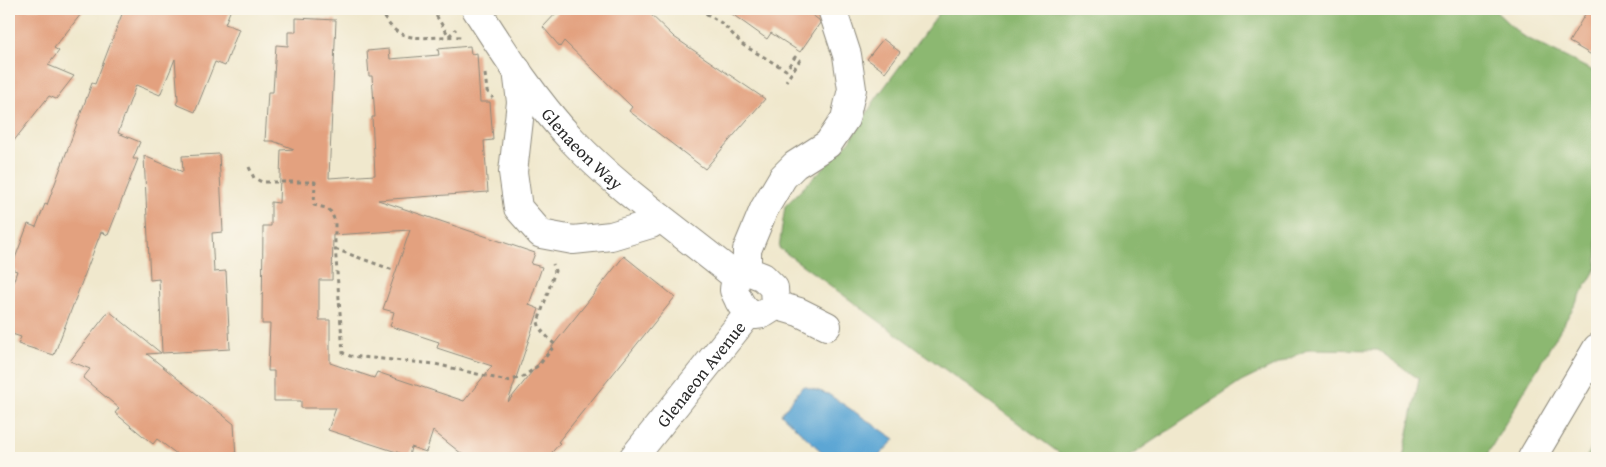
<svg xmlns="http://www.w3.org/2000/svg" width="1606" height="467" viewBox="0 0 1606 467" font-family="'Gentium Book Plus',serif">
  <rect width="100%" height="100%" fill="#fbf7ec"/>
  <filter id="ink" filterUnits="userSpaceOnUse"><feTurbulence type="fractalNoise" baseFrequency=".02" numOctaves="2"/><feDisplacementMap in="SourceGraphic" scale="10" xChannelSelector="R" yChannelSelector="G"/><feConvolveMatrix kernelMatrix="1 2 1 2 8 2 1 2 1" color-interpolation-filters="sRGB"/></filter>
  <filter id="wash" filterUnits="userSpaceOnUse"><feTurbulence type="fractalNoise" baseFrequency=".0096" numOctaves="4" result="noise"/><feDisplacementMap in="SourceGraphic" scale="20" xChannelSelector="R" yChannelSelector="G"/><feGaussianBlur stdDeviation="1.12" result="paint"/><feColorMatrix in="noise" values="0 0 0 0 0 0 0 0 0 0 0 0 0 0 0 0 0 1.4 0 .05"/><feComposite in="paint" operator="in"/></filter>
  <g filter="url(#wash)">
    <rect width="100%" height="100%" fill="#f0e8cd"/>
    <!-- forest -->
    <path fill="#8cb871" stroke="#5c724e" d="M942 9H1493L1521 35 1597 73V267L1485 458H1403L1419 379 1378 350 1309 349 1241 382 1127 458H1066L779 248 785 206 850 141 875 100Z
      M1597 438V458H1586Z"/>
    <!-- water -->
    <path fill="#5ca6d4" stroke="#446880" d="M803 386 828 394 895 439 877 458H823L822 452 781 414Z"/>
    <g id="blocks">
      <!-- building -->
      <path fill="#e3a17f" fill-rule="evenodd" d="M9 9H85L54 48 59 51 48 65 74 76 56 99 49 96 9 147Z
        M124 9H231L225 24 239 29 225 66 215 62 195 112 176 104 178 100 175 59 160 95 136 85 118 133 140 142 133 159H138L108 235 101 232 54 355 18 344 21 337 9 333V294L17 271 11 269 28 224 36 227 45 204 47 205 92 83 95 84Z
        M560 9H645L674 37 765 99 705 169 629 111 632 107 564 41 560 47 543 27Z
        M725 9H804L819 20 820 23 800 52 771 33 767 39Z
        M1588 9H1597V58L1569 42Z
        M296 18 336 20 329 178 375 175 372 117H375L372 76H369L367 51 389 49 390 59 439 55 438 49 470 46 471 54 477 53 480 102H490L493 140 484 141 488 192 378 200 535 253 531 264 542 267 529 305 539 309 508 402 624 256 675 297 558 442 560 443 547 458H467L433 431 426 452 411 447 409 456 328 430 336 408H301V401H274V371H268L270 324H262L263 226H271V202L279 203 281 150 294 149 273 141H265L268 92H273L276 45 288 46V32H296ZM410 230 383 309 394 312 390 326 439 342 437 348 492 366 464 401 377 372 374 378 330 363V320H319V280H332L333 235Z
        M883 39 900 52 885 72 867 59Z
        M219 154 223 232 212 233 214 272 226 271 230 349 162 353 159 279 150 280 144 156 183 172 182 156Z
        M109 311 161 353 147 354 234 424 236 458H182L157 439 153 444 115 413 119 408 83 378 90 369 70 361Z"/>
    </g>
  </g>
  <g filter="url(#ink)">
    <use href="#blocks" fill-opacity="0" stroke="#8e8a7c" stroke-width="1"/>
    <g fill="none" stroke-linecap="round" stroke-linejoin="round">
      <defs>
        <g id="minor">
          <path id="s1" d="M476 9C505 54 536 102 573 141 622 193 682 232 736 277"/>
          <path d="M517 70 521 102 513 172 518 208 541 234 573 240 611 236 651 224 659 218"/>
          <path d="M747 272V250L764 209 783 177 795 165 828 144 845 119 852 89 847 55 832 9"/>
          <path d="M750 272 763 277 774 288 775 305C761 319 749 319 739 301 738 298 735 293 734 290 734 286 736 281 736 277L743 273Z"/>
          <path d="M775 305 799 312 827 326"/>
          <path id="s2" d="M633 458 749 313"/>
          <path d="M1532 458 1597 348"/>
        </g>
      </defs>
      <!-- minor casing -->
      <use href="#minor" stroke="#8e8a7c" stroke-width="30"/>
      <!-- path -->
      <path stroke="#8e8a7c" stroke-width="3" stroke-dasharray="4 4" stroke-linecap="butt" d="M382 9C394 50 431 34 461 37
        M432 9 449 36 456 29
        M699 9 723 24 743 45 786 70 795 57 800 60 786 81
        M485 74 487 91 493 98
        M249 167 254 178 262 182H315L314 205 326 208 331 212 335 221V245L343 353 350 356 435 364 507 381 523 377 540 364 555 345 540 329 538 322 555 271 553 264
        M335 249 393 270"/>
      <!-- minor -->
      <use href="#minor" stroke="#fff" stroke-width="28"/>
    </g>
  </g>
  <g text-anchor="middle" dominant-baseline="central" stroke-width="4.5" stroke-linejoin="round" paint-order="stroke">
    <!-- street labels -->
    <g font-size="18" fill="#2b2b2b" stroke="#fbf7ec">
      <text stroke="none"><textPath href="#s1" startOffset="176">Glenaeon Way</textPath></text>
      <text stroke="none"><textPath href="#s2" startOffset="108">Glenaeon Avenue</textPath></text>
    </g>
  </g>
  <!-- margin -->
  <rect width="1606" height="467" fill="none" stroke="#fbf7ec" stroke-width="30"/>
</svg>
